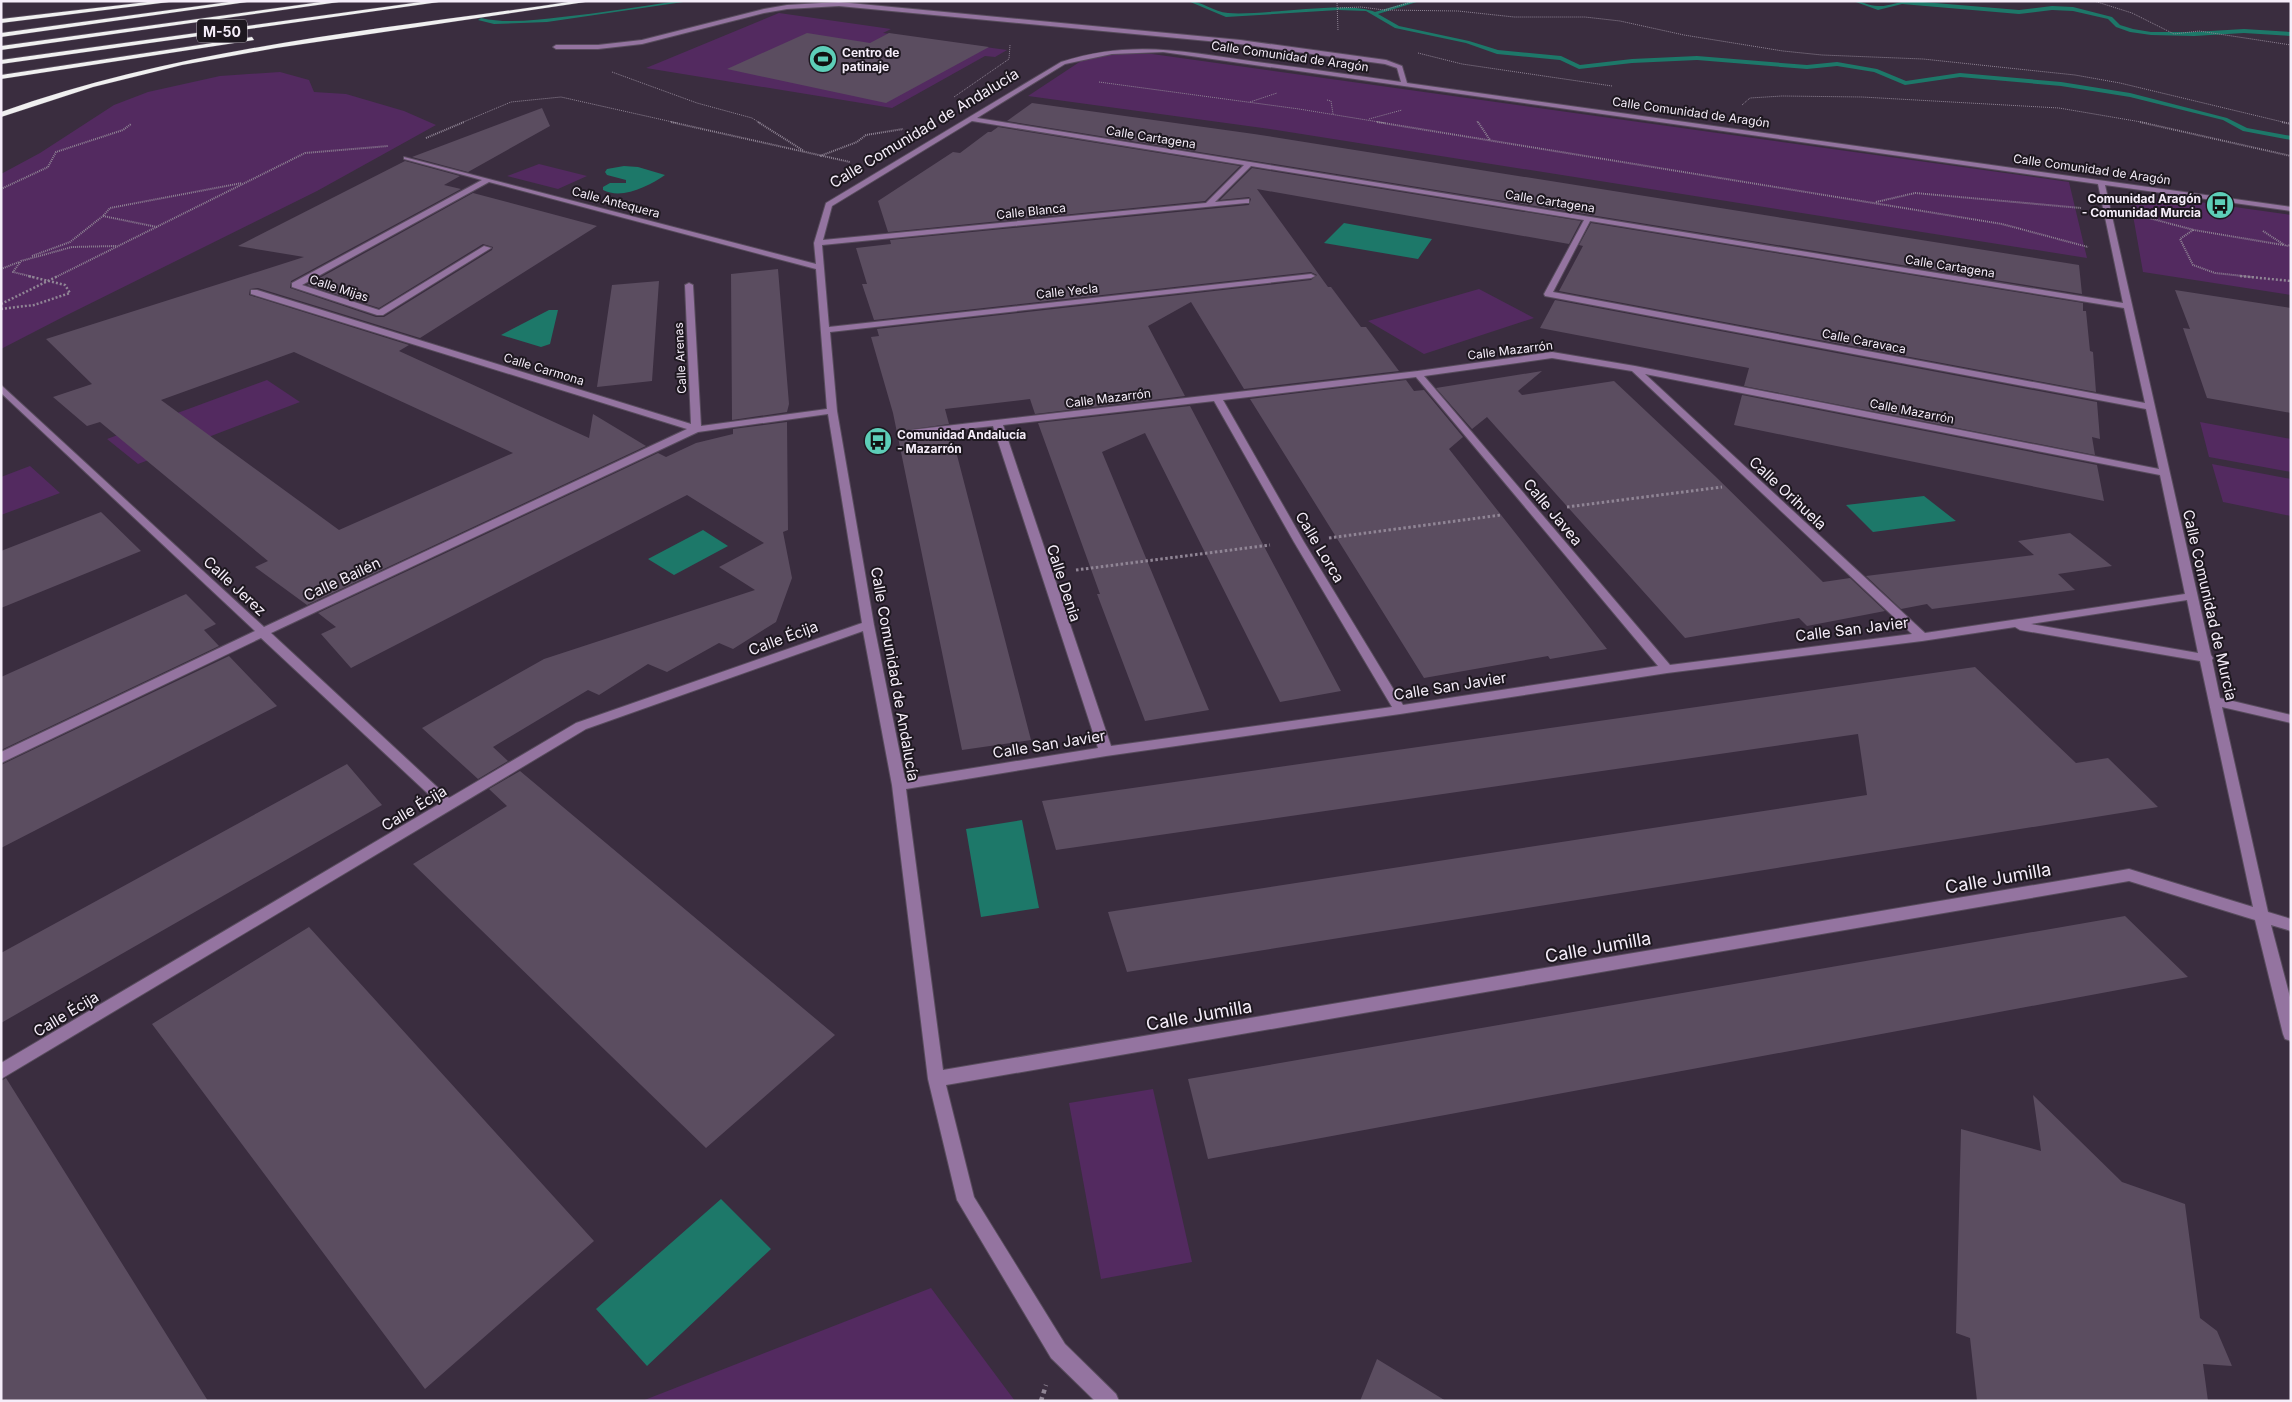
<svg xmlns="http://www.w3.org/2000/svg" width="2292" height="1402" viewBox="0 0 2292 1402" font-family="Inter,sans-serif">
  <rect width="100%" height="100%" fill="#3a2d3f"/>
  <!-- green -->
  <path fill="#532a60" d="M779 13 891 29 883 33 1007 50 995 57 985 56 892 108 646 68Z
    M1110 54H1152L2069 182 2087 258 1270 129 1028 96 1081 61Z
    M280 72 309 80 314 92 346 94 404 111 436 125 317 191 63 317 1 349V174L40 153 114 105 148 92 220 76Z
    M539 164 587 176 558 189 507 176Z
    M2171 198 2291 215V295L2143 272 2131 204 2146 199Z
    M1479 289 1534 318 1424 354 1368 321Z
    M267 380 300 402 138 464 107 439Z
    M2200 422 2291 439V472L2209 457Z
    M2212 464 2291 479V516L2223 502Z
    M30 466 60 493 1 515V477Z
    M1153 1089 1192 1262 1101 1279 1069 1103Z
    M931 1288 1015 1401H642Z"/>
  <!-- water -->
  <path fill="#1d7869" d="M624 166 638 167 665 175C649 186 622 200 603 190V187L610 183H626V180L607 175 605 172 607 169Z
    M1344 223 1432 239 1418 259 1324 243Z
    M549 310H558L550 344 541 347 501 335Z
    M1924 496 1956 521 1873 532 1846 505Z
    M703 530 728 546 674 575 648 559Z
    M1022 820 1039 908 981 917 966 829Z
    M721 1199 771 1249 647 1366 596 1309Z"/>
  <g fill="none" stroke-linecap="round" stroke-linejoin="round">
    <!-- stream -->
    <path fill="#1d7869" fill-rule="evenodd" d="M677 1H690L547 22 494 24 478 20 481 18C507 24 535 20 562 17 600 13 638 7 677 1Z
      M1188 1C1202 1 1214 12 1228 13 1263 16 1347 0 1375 12L1412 1H1420L1378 14 1399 26 1469 41 1498 50 1561 56 1580 65 1632 59 1697 56 1807 65 1837 62 1877 69 1906 81 1960 73 2061 82 2130 93 2227 118 2247 128 2291 136V140L2243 131 2223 120 2130 97 2061 86 1960 77 1905 85 1874 72 1837 66 1807 69 1697 60 1632 63 1579 69 1560 60 1497 54 1466 43 1395 28 1366 11 1338 10 1226 17Z
      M1853 1C1862 1 1869 6 1878 6 1887 7 1900 1 1911 1L2019 10 2052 6 2073 7 2112 17 2120 25 2133 29 2151 32H2194L2244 29 2291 32V36L2244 33 2194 36 2151 35 2130 32 2116 27 2108 19 2073 11 2052 10 2019 14 1902 4 1878 10Z"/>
  </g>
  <!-- building -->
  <path fill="#5b4d60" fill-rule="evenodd" d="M807 33 870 43 889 33 989 47 886 103 727 69Z
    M1032 103 1254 134 2079 265 2082 294 1007 121Z
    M542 108 550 126 468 172 412 157Z
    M998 127 1240 166 1205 201 888 232 878 201 953 152 960 153 988 132H991Z
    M405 161 460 176 444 185 461 189 291 281 290 288 376 317H384L492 250 493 247 483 244 379 308 307 285 473 193 597 226 420 338 258 288 250 289 249 295 409 345 399 351 589 438 593 414 646 446 307 605 255 567 268 561 100 422 87 426 53 397 92 384 46 339 304 257 238 246ZM294 352 513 453 339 530 161 400Z
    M1252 168 1581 221 1569 244 1257 189 1328 287H1331L1361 327H1366L1399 371 1244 389 1191 302 1148 326 1185 396 1035 414 1030 399 945 409 949 424 906 430 908 437 951 432 1031 740 962 750 893 413 871 337 879 336 877 329 1311 280 1317 275 1311 272 874 320 862 284H867L856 248 891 244 890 240 1249 205 1251 199 1249 197 1220 200Z
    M1591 223 2083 303V311H2086L2090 351 2093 352 2096 392 1559 291 1583 246 1579 245Z
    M778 269 789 404 787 412 732 420 731 274Z
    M659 281 652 381 597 387 612 285Z
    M2175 290 2291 308V413L2207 398 2183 328 2190 329Z
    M1555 300 2097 402 2100 439 2092 437 2095 455 1744 386 1749 368 1540 328Z
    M1542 371 1518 391 1522 395 1614 381 1716 477 1823 582 1850 578 1885 611 1807 626 1799 618 1685 638 1487 417 1472 429 1436 388Z
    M1406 380 1414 391 1424 390 1463 437 1449 449 1607 649 1550 659 1548 656 1424 678 1250 399Z
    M1742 395 2097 465 2104 501 1734 425Z
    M1190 406 1276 569 1341 691 1280 702 1145 433 1102 452 1209 710 1145 721 1097 594H1100L1038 423Z
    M787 422 788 530 783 532 792 578 776 622 733 649 719 643 667 672 648 664 599 695 588 690 493 747 508 761 478 779 422 728 544 659 755 590 719 567 764 543 687 495 351 668 321 634 336 627 318 613 658 453 666 457 696 443 733 434V429Z
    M101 512 141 551 1 608V551Z
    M2070 533 2112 566 2058 574 2075 590 1932 609 1927 604 1901 609 1866 576 2034 555 2018 541Z
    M186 594 216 624 204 630 219 646 1 750V677Z
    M229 656 277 706 1 848V765Z
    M1975 667 2076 763 2108 758 2158 807 1127 972 1108 912 1867 795 1858 734 1056 850 1042 801Z
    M347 764 382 805 1 1023V953Z
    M520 771 835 1035 706 1148 413 864 507 806 489 789Z
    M2125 916 2188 977 1208 1159 1188 1079Z
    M309 927 594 1241 425 1389 152 1024Z
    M6 1078 208 1401H1V1081Z
    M2033 1095 2122 1182 2185 1204 2200 1318 2217 1331 2232 1366 2203 1364 2208 1401H1977L1970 1338 1956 1333 1961 1129 2041 1151Z
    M1377 1359 1446 1401H1360Z"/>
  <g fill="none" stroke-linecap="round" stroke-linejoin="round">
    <defs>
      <path id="minor" d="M839 2 1240 40 1386 60 1402 66 1407 83 2291 207V211L2105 185 2211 655 2213 658 2212 660 2220 698 2291 715V723L2222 707 2268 912 2291 919V931L2271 925 2291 1001V1041L2285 1039 2283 1034 2255 920 2129 881 946 1085 974 1197 1065 1344 1116 1394 1119 1401H1095L1051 1358 957 1200 928 1079 892 785 863 631 586 729 1 1079V1063L439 804 261 638 1 763V752L255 631 1 393V385L264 627 687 429 251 294V290H257L691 424 685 285 689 283 693 285 701 426 827 409 816 269 489 182 302 285 379 310 484 246 491 248 383 315H377L292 287V283L482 180 404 159V157L816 264 814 243 826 203 1061 62C1131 39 1187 52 1257 62 1305 68 1353 75 1401 82L1397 68 1385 64 1240 44 839 6 787 9 764 13 642 44 598 49H556L553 47 556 45H598L642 40 764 9 787 5ZM1163 52 2098 184 2123 303 977 118 1065 64 1112 54ZM972 121 1244 165 1206 203 823 240 832 206ZM1251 166 1584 220 1544 294 1545 296 2146 409 2159 469 1635 366 1552 352 1418 371 911 430 908 431V435L993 426 1098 748 905 779 874 625 837 411 830 332 1311 278 1315 276 1311 274 829 327 822 245 1246 203H1249V199L1215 202ZM1590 221 2124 308 2145 403 1553 292ZM1552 358 1632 371 1912 634 1670 665 1424 376ZM1645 374 2160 475 2185 594 1925 633ZM1416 377 1658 666 1403 705 1304 542 1223 400ZM1214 401 1294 542 1392 707 1111 746 1003 425ZM828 414 862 623 576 723 449 798 271 633 698 432ZM2187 600 2198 653 2031 624ZM2015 627 2020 630 2200 661 2253 907 2129 869 943 1070 906 789 1106 756 1400 714 1667 673 1922 641Z"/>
      <path id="highway" d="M156 1H177L1 23V19Z
        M236 1H254L1 37V33Z
        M328 1H346L1 50V46Z
        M428 1H446L1 64V60Z
        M575 1H592L276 48 182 65 93 87 1 117V112C186 46 382 30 575 1Z
        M252 37 254 40 1 79V75Z"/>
    </defs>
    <!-- minor casing -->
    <use href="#minor" stroke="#584c5d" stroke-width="2"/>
    <!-- highway casing -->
    <use href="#highway" stroke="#584c5d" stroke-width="1"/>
    <!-- path-far4 -->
    <path stroke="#908595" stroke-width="1" stroke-dasharray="1 1" stroke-linecap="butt" d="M1337 1 1338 31
      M2094 1 2132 13 2174 34 2199 31 2291 45
      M1338 8 1361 7 1384 10 1415 1
      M1384 10 1458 11 1514 17H1585L1620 21 1684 35 1783 51 1822 55 1923 59 2075 75 2120 83 2287 123
      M1418 53 1462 64 1612 86
      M612 72 697 103 752 118 760 123
      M1099 82 1299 109 1385 123
      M954 97 1009 59 1010 45
      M1327 100 1331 101 1333 114
      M1250 102 1277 93
      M1742 105 1750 98 1782 96 1862 97 2059 108 2147 123
      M1369 119 1402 110
      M1477 121 1478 123
      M461 123 511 102 561 97 677 123"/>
    <!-- path-far3 -->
    <path stroke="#908595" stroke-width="2" stroke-dasharray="1 1" stroke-linecap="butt" d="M671 122 850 162
      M758 122 804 151
      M1377 122 2002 224 2088 247
      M1478 122 1490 140
      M2140 122 2291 156
      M2282 122 2291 124
      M426 138 464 122
      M820 156 857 142 866 135 903 129
      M1 189 48 167 56 152 123 130 131 124
      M1876 202 1915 193 2081 208
      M2134 215 2144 217 2147 215
      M2145 217 2194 230 2283 245
      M157 227 103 216 110 208 242 183
      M2193 230 2180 239 2193 265 2215 273 2252 277
      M2263 231 2286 246 2291 245
      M32 256 70 242 103 216
      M1 269 19 262
      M33 277 13 272 21 261 72 247 116 246
      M56 277 305 153 388 146"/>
    <!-- path-far2 -->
    <path stroke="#908595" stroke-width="2.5" stroke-dasharray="2 2" stroke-linecap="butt" d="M2240 276 2291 281
      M1 304 58 276
      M1 309 34 305 70 293 65 285 28 276"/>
    <!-- path-far1 -->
    <path stroke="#908595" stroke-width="3" stroke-dasharray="2.5 2.5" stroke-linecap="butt" d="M1567 507 1722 487
      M1329 538 1501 515
      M1076 570 1270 545"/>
    <!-- path -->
    <path stroke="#908595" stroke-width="4.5" stroke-dasharray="4 4" stroke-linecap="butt" d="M1041 1401 1046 1385"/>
    <!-- minor -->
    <use href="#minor" fill="#9474a0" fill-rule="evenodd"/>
    <!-- highway -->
    <use href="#highway" fill="#f0f0f0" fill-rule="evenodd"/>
  </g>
  <!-- icons -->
  <defs>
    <symbol id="stadium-disc" viewBox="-11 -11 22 22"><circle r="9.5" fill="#5dceb8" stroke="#1e1820"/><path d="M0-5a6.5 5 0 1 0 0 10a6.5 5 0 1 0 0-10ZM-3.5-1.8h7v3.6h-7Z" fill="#111"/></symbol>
    <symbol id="bus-disc" viewBox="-11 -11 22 22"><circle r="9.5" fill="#5dceb8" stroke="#1e1820"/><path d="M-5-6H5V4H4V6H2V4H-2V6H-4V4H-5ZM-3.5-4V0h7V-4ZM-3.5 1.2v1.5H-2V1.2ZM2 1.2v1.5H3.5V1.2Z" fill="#111"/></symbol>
  </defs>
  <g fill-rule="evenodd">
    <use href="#stadium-disc" x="807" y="43" width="32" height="32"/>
    <use href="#bus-disc" x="2204" y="189" width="32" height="32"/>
    <use href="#bus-disc" x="862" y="425" width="32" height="32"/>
  </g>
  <g text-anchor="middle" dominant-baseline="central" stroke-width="4" stroke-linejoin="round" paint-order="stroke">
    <!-- far-poi labels -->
    <g font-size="12" font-weight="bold" fill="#f5edf9" stroke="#1e1820" text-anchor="start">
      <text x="842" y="52">Centro de<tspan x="842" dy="14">patinaje</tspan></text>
      <text x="2201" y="198" text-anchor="end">Comunidad Aragón<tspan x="2201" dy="14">- Comunidad Murcia</tspan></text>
      <text x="897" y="434">Comunidad Andalucía<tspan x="897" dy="14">- Mazarrón</tspan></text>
    </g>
    <!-- far-street labels -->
    <g font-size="12" fill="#f5edf9" stroke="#1e1820">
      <text transform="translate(1290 56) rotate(8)">Calle Comunidad de Aragón</text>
      <text transform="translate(1691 112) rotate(8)">Calle Comunidad de Aragón</text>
      <text transform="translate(1151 137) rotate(9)">Calle Cartagena</text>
      <text transform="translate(2092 169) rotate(8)">Calle Comunidad de Aragón</text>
      <text transform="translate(1550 201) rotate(9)">Calle Cartagena</text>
      <text transform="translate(616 202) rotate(15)">Calle Antequera</text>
      <text transform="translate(1031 211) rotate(-6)">Calle Blanca</text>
      <text transform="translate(1950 266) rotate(9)">Calle Cartagena</text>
      <text transform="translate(339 288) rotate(18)">Calle Mijas</text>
      <text transform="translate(1067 291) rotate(-6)">Calle Yecla</text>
      <text transform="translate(1864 341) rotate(11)">Calle Caravaca</text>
      <text transform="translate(1510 350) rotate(-7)">Calle Mazarrón</text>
      <text transform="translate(680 358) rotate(-93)">Calle Arenas</text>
      <text transform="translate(544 369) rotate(17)">Calle Carmona</text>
      <text transform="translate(1108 398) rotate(-7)">Calle Mazarrón</text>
      <text transform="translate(1912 411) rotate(11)">Calle Mazarrón</text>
    </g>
    <!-- shield labels -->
    <rect fill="#1e1820" stroke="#b4adb8" stroke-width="1" x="197" y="19.5" width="50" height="23" rx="4"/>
    <g font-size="14" font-weight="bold" fill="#f5edf9">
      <text x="222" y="31">M-50</text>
    </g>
    <!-- street labels -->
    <g font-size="15" fill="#f5edf9" stroke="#1e1820">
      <text transform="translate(924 128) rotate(-31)">Calle Comunidad de Andalucía</text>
      <text transform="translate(1788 493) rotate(43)">Calle Orihuela</text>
      <text transform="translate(1553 512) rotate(50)">Calle Javea</text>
      <text transform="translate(1320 547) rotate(59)">Calle Lorca</text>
      <text transform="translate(342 579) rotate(-25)">Calle Bailén</text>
      <text transform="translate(1064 583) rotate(72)">Calle Denia</text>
      <text transform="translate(235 586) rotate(43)">Calle Jerez</text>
      <text transform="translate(2210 605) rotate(77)">Calle Comunidad de Murcia</text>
      <text transform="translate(1852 629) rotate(-7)">Calle San Javier</text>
      <text transform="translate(783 638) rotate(-20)">Calle Écija</text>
      <text transform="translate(895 674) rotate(80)">Calle Comunidad de Andalucía</text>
      <text transform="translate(1450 686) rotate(-9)">Calle San Javier</text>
      <text transform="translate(1049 744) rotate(-9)">Calle San Javier</text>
      <text transform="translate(414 808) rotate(-31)">Calle Écija</text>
      <text transform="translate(66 1014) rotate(-31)">Calle Écija</text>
    </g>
    <!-- near-street labels -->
    <g font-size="18" fill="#f5edf9" stroke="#1e1820">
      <text transform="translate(1998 878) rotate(-10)">Calle Jumilla</text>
      <text transform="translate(1598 947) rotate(-10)">Calle Jumilla</text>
      <text transform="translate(1199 1015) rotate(-10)">Calle Jumilla</text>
    </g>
  </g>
  <!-- border -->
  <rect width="2292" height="1402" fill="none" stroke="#f5edf9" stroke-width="5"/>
</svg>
